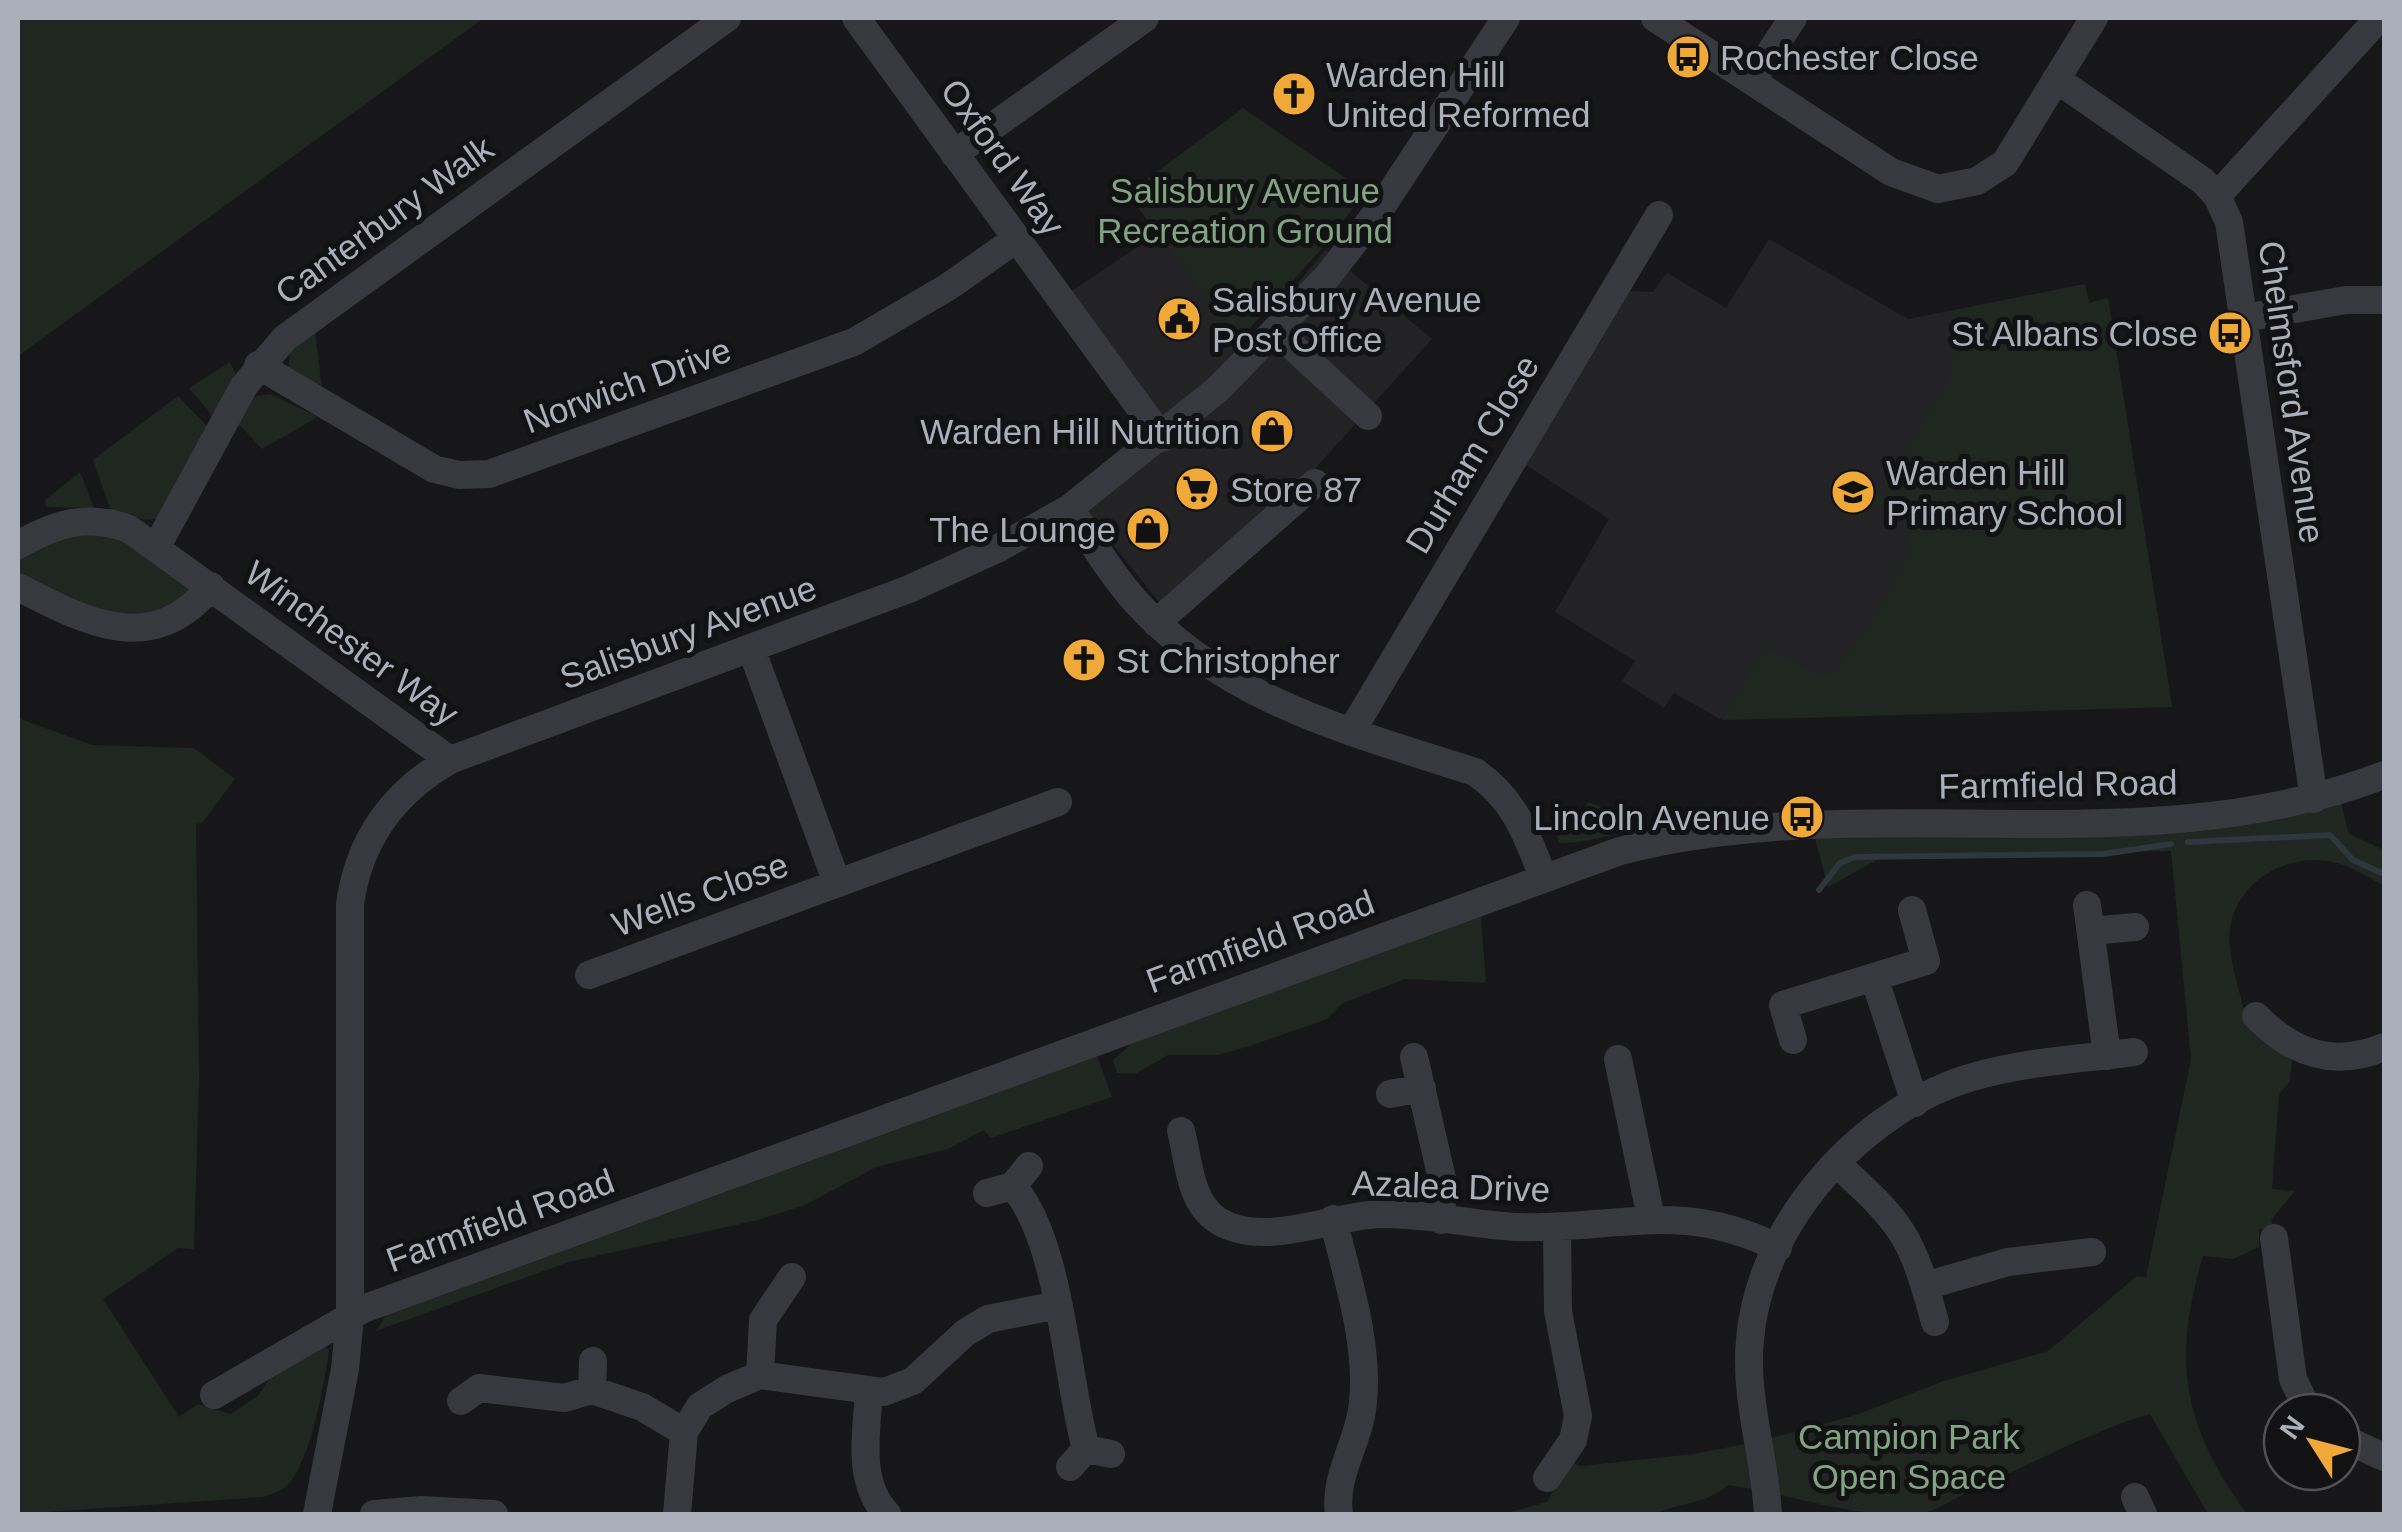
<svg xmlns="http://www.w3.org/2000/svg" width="2402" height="1532" viewBox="0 0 2402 1532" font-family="Arial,sans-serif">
  <rect width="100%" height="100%" fill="#171719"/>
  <!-- built -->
  <path fill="#232326" d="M1161 231 1254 337 1325 250 1432 339 1176 623 1072 494 1148 434 1063 297Z
    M1769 239 1908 319 2085 284 2089 303 2108 298 2172 707 1722 720 1674 693 1664 708 1622 681 1635 661 1555 612 1609 519 1526 465 1630 291 1653 292 1667 273 1726 308Z"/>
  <!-- green -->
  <path fill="#1f2720" d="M18 18H484L18 356Z
    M1243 108 1360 188 1352 200 1356 204 1326 244 1240 339 1127 194Z
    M2085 284 2089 303 2108 298 2172 707 1722 720 1766 647 1816 675 1834 673C1864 633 1908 578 1911 526L1875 503 1953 373 1952 311Z
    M315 331 323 396 288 368 291 349Z
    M230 362 236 375 220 411 212 415 189 388Z
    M270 394 318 417 262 449 234 419 253 397Z
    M178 396 208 427 167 513C147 527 133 515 111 511L93 460Z
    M80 472 94 508 46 507 45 500Z
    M87 533 126 540 192 590 187 601 127 622 18 580V557L49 540Z
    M18 718 92 745 194 748 235 779 202 823 196 824 199 1077 194 1249 178 1248 103 1299 179 1417 198 1404 230 1414 258 1396 271 1376 323 1344 329 1350C325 1383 310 1465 286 1487 281 1491 270 1494 264 1497L18 1514Z
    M2338 791 2349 834 2384 850V886C2371 879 2357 870 2343 865 2295 847 2236 879 2230 930 2227 954 2238 983 2243 1007L2293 1047 2290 1081 2279 1095 2272 1189 2295 1191 2271 1220 2274 1229H2259V1247L2233 1259 2203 1256C2172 1361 2182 1425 2247 1514H2208L2150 1414C2086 1433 2028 1466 1967 1493 1951 1500 1934 1513 1917 1514 1853 1519 1792 1494 1728 1485 1710 1503 1678 1503 1655 1514H1503L1547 1502 1569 1462 1581 1466 1693 1454 1761 1441 1856 1415 1944 1381 2048 1351 2137 1276 2146 1277 2191 1059 2171 851 1886 855 1828 887 1815 839 1906 828 2019 827Z
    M1588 802 1630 817 1633 822C1618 838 1580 843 1559 843L1557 837 1577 820Z
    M1481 915 1486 983 1405 979 1343 1003 1327 1019 1247 1047 1218 1055H1168L1135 1074 1117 1073 1113 1060 1138 1038Z
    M1095 1050 1112 1097 991 1138 984 1130 948 1149 876 1167 805 1205 758 1220 569 1262 376 1331 388 1312Z"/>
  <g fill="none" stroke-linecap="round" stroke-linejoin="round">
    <!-- stream -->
    <path stroke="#2d373d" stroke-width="6" d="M2188 842 2330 835 2353 860 2384 874
      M1819 890 1840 863 1855 857 2103 854 2171 844"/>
    <!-- minor -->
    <path stroke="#38393e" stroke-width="28" d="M856 18 1162 438
      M1655 18 1891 172 1938 189 1977 181 2005 163 2094 18
      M2056 79 2203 181 2217 196 2229 222 2314 799
      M1752 80 1793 18
      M954 154 1145 18
      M2217 196 2379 18
      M2244 318 2346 300H2384
      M1277 332 1368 416
      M258 365 434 469 459 475 489 474 854 342 948 287 1016 239
      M1070 508C1091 540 1111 574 1136 602 1227 702 1352 732 1475 772 1514 798 1527 835 1543 877
      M18 545C55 524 87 513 129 529L450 760
      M157 546 244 386 285 338 727 18
      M18 587C84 621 153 659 211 586
      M1156 623 1315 483
      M751 648 837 883
      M1351 732 1659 215
      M2087 905 2107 1056
      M2091 931 2135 927
      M589 975 1058 802
      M1874 977 1926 961 1912 910
      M2256 1016C2293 1054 2334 1068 2384 1047
      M1793 1040 1783 1005 1874 977 1915 1103
      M1414 1057 1443 1183 1441 1220
      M1618 1059 1651 1218
      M1390 1094 1422 1088
      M1181 1131C1189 1161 1189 1201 1217 1220 1264 1250 1331 1215 1381 1214 1427 1213 1472 1225 1518 1227 1618 1230 1681 1199 1778 1248
      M1836 1163C1903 1224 1911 1234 1935 1322
      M1013 1186C1061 1242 1066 1376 1086 1449
      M987 1193 1013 1186 1029 1166
      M1333 1219C1347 1277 1369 1343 1363 1402 1360 1441 1333 1476 1339 1514
      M2274 1238 2293 1379 2309 1412
      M1925 1286 2008 1262 2092 1252
      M760 1375 763 1320 792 1277
      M592 1390 593 1361
      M869 1393C866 1434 857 1483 887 1514
      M214 1395 363 1309 1620 851C1870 786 2140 869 2384 775
      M461 1401 479 1388 564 1398 592 1390 642 1407 684 1432
      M2342 1438 2384 1457
      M1070 1467 1086 1449 1111 1454
      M1547 1478 1573 1440 1578 1416 1558 1311 1557 1228
      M2135 1497 2143 1514
      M317 1514 345 1369 350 1317V904C359 839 394 792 450 760L909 589 997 549 1070 508 1218 389 1327 277 1382 206 1506 18
      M374 1514 421 1510 494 1514
      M677 1514 684 1432 700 1406 727 1389 760 1375 884 1392 913 1381 965 1333 988 1319 1058 1305
      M1768 1514C1765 1457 1744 1397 1750 1340 1759 1229 1851 1122 1954 1083 2012 1062 2074 1060 2134 1052"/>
  </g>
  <!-- icons -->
  <defs>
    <symbol id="bus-disc" viewBox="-11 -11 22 22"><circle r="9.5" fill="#f0a939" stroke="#121214"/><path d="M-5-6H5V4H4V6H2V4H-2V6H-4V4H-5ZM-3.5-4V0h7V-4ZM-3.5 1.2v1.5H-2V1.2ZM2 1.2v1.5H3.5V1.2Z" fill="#111"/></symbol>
    <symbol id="church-disc" viewBox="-11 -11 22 22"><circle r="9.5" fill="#f0a939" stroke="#121214"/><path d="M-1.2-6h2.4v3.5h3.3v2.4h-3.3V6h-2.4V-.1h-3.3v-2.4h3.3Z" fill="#111"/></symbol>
    <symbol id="civic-disc" viewBox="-11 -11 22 22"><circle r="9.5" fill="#f0a939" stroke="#121214"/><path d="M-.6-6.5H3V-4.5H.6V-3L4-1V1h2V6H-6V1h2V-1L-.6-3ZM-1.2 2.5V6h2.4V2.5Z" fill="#111"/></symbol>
    <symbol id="shop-disc" viewBox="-11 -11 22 22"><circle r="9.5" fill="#f0a939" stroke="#121214"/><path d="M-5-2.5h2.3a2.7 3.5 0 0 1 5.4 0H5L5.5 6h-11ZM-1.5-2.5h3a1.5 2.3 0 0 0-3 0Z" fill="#111"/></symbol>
    <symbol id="supermarket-disc" viewBox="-11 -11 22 22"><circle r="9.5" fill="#f0a939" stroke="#121214"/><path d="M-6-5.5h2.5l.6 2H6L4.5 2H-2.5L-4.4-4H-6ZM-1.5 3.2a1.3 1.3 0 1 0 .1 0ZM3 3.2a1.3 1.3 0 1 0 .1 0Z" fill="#111"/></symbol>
    <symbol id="school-disc" viewBox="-11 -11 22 22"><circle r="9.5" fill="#f0a939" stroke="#121214"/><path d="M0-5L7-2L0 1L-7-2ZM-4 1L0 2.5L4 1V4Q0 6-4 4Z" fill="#111"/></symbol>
  </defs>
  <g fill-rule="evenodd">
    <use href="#bus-disc" x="1663" y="32" width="50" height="50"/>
    <use href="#church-disc" x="1269" y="69" width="50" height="50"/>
    <use href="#civic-disc" x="1154" y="294" width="50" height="50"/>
    <use href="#bus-disc" x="2205" y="308" width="50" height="50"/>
    <use href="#shop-disc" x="1247" y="406" width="50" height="50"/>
    <use href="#supermarket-disc" x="1172" y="464" width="50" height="50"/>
    <use href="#school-disc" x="1828" y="467" width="50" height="50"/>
    <use href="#shop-disc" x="1123" y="504" width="50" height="50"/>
    <use href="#church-disc" x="1059" y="635" width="50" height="50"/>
    <use href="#bus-disc" x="1777" y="792" width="50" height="50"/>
  </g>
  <g text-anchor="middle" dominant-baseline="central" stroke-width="10" stroke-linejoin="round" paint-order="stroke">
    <!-- poi labels -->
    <g font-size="35" fill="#aaafb9" stroke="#121214" text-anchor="start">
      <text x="1720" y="57">Rochester Close</text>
      <text x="1326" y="74">Warden Hill<tspan x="1326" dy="40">United Reformed</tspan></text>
      <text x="1212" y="299">Salisbury Avenue<tspan x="1212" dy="40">Post Office</tspan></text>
      <text x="2198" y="333" text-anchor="end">St Albans Close</text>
      <text x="1240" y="431" text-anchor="end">Warden Hill Nutrition</text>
      <text x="1886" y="472">Warden Hill<tspan x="1886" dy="40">Primary School</tspan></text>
      <text x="1230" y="489">Store 87</text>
      <text x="1116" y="529" text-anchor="end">The Lounge</text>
      <text x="1116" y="660">St Christopher</text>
      <text x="1770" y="817" text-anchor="end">Lincoln Avenue</text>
    </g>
    <!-- street labels -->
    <g font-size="35" fill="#aaafb9" stroke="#121214">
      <text transform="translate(1003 157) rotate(54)">Oxford Way</text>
      <text transform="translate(384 220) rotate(-36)">Canterbury Walk</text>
      <text transform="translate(627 385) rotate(-20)">Norwich Drive</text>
      <text transform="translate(2292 392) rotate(82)">Chelmsford Avenue</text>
      <text transform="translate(1472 454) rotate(-59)">Durham Close</text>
      <text transform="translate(688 632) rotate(-20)">Salisbury Avenue</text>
      <text transform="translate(352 643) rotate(36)">Winchester Way</text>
      <text transform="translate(2058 784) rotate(-1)">Farmfield Road</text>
      <text transform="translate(700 894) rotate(-20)">Wells Close</text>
      <text transform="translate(1260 941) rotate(-20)">Farmfield Road</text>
      <text transform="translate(1451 1186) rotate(2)">Azalea Drive</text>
      <text transform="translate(500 1220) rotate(-20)">Farmfield Road</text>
    </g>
    <!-- park labels -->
    <g font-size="35" fill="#81a481" stroke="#121214">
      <text x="1245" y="190">Salisbury Avenue<tspan x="1245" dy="40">Recreation Ground</tspan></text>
      <text x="1909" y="1436">Campion Park<tspan x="1909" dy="40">Open Space</tspan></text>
    </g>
  </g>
  <!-- border -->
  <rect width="2402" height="1532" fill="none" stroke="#aaafb9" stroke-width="40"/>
  <!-- north arrow -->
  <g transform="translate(2312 1442) rotate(306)"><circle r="48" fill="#121214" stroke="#4f5156" stroke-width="2.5"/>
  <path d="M0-8L18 38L0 25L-18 38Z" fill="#f0a939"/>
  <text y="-15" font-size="28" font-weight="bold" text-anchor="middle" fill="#aaafb9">N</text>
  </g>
</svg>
